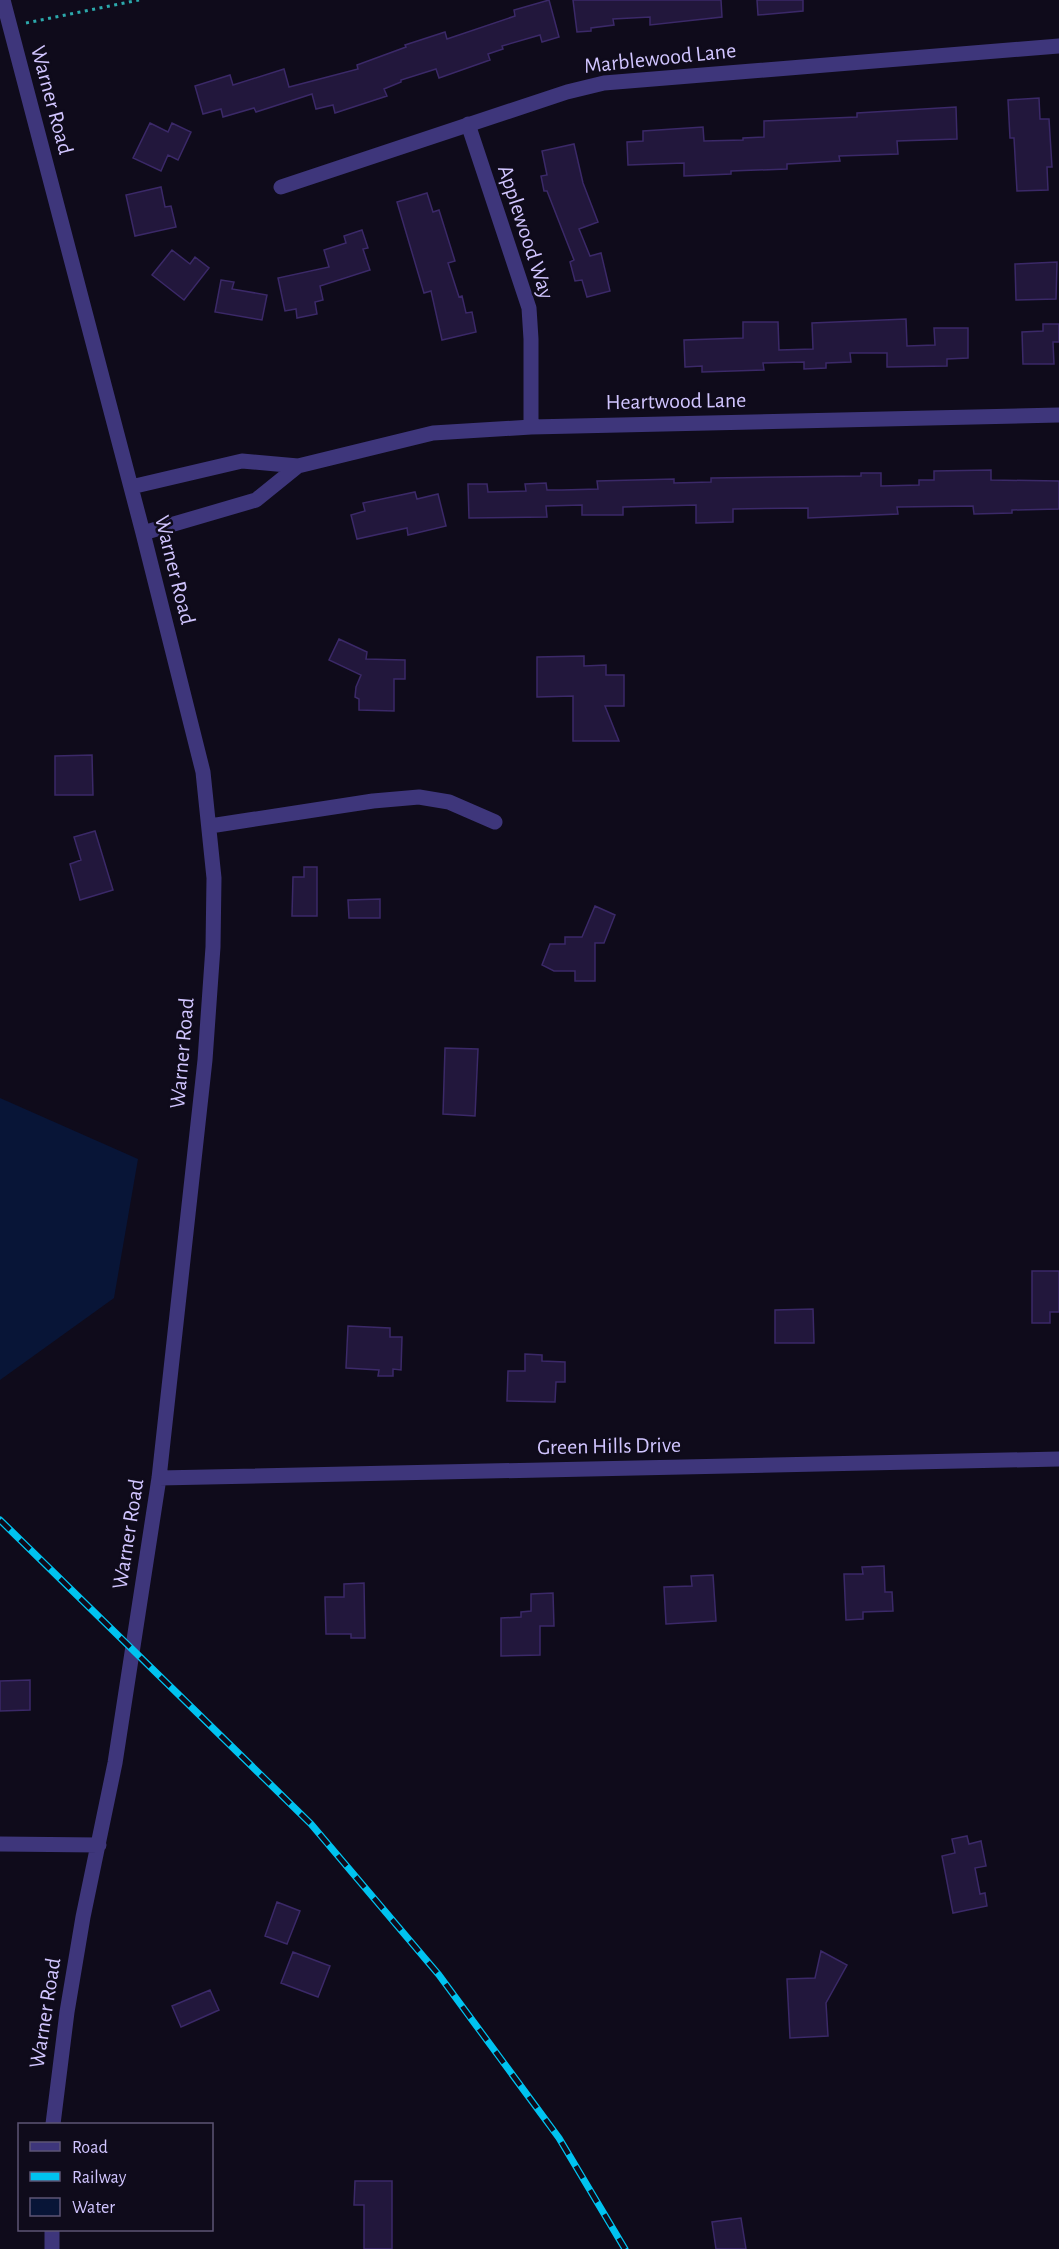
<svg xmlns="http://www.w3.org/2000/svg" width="1059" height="2249" viewBox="0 0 1059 2249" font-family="'Alegreya Sans',sans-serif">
  <rect width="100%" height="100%" fill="#0f0b1b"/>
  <!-- water -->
  <path fill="#081537" d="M0 1098 138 1159 114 1298 0 1380Z"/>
  <!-- building -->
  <path fill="#22173c" stroke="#3b2968" stroke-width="1.5" d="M549 0 559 37 542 42 540 35 502 46 503 49 488 54 490 60 439 78 436 69 401 80V82L384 89 387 96 335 113 333 105 316 109 312 94 256 112 254 108 223 117 221 109 203 114 195 86 230 75 233 85 284 69 289 87 358 69 357 65 406 47 405 45 445 32 447 39 515 16 514 10Z
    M573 0H721L722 17 650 25V17L613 19 614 25 591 28V31L577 32Z
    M757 0H803V11L758 15Z
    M1039 98 1040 119H1049L1052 167H1047L1048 190 1017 191 1014 138H1010L1008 100Z
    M956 107 957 139 897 141 898 154 839 156 840 161 787 164V169L731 171V174L684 176V163L628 165 627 142 643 141V131L703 127 704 141 743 140V138L764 137V121L857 117V113Z
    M150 123 168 132 172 123 191 132 178 160 168 155 161 171 133 158Z
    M574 144 583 183 598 222 579 229 590 256 601 253 610 291 587 297 582 280 575 281 570 262 574 260 547 191H544L541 176 547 175 542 151Z
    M161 187 165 207 171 206 176 227 135 236 126 195Z
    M427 193 433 212 439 210 455 261 448 263 459 297 462 296 466 313 472 312 476 332 442 340 431 291 424 293 397 202Z
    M362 230 368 248 363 249 370 270 320 286 323 300 315 302 317 314 297 318 296 309 285 311 278 278 329 267 324 250 346 243 344 236Z
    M172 250 190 264 195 257 209 268 184 300 152 275Z
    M1057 262 1056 299 1016 300 1015 264Z
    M221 280 234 282 232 289 267 295 262 320 215 312Z
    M906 319 907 346 935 345 934 328H968V358L947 359V366L887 367V353H850L851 362 826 363V368L804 369V362L763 363 764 370 702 372V366L685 367 684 340 743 338V322H778L779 350 813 349 812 323Z
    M1043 324H1059V342H1053L1054 364H1023L1022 332 1043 331Z
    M991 470V480L1059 481V509L1012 510V513L974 514 973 506 897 507 898 514 808 518V508L733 509V522L696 523V505L623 507V515H582V505L546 506 547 517 469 518 468 484H487L488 492 526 491 525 484 546 483 547 490H562L598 489 597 481 674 479V483L711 482V478L861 476V473H881V486L919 485V480H934V471Z
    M415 492 417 499 438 494 446 526 408 535 407 528 357 539 351 515 365 511 363 503Z
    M339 639 367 652 366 659 405 660V679H394V711L359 710V699L355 697 356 687 361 675 329 660Z
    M584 656V666L606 665V675H624V706H605L619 741H573V696L537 697V657Z
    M92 755 93 795H55V756Z
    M95 831 113 890 80 900 70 864 81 860 74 837Z
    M304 867H317V916H292L293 877H304Z
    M380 899V918H349L348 900Z
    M595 906 615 915 604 943H595V981H575V971H554L542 965 550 944H565V937H582Z
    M445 1048 478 1049 475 1116 443 1114Z
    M1032 1271H1059V1312H1050V1323H1032Z
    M813 1309 814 1343H775V1310Z
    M348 1326 390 1328V1337H402L401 1370 393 1369V1376H378L379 1370 346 1368Z
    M525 1354 542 1355V1361L565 1362V1382H556L555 1402 507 1401 508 1371H525Z
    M884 1566 885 1592H892L893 1611 863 1612V1619L846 1620 844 1574H863L862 1567Z
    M713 1575 716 1621 666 1624 664 1587 692 1586 691 1576Z
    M364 1583 365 1638H351V1634H326L325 1597H344V1584Z
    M553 1593 554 1626H540V1655L501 1656V1618L521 1617V1612L531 1611V1594Z
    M30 1680V1710L0 1711V1681Z
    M967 1836 969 1844 981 1841 986 1866 975 1868 980 1894 985 1893 987 1906 953 1913 942 1856 955 1853 952 1839Z
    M277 1902 300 1911 287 1944 265 1936Z
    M821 1951 847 1965 826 2003 828 2036 790 2038 787 1979 815 1978Z
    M293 1952 330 1966 318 1997 281 1983Z
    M210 1990 219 2010 181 2027 172 2006Z
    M355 2181H392V2249H364V2205H354Z
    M741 2218 746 2249H716L712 2222Z"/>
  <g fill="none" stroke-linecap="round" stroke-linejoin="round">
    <!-- path -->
    <path stroke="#2ca9ac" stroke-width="3" stroke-dasharray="3 4.5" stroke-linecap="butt" d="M26 23 139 0"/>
    <!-- minor -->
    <path stroke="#3e367b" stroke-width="15" d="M3 0 143 533 203 772 214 878 213 947 205 1060 159 1478 115 1763 83 1917 67 2012 53 2124
      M468 124 529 308 531 339V427
      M281 187 567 92 604 83 1059 46
      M131 487 242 461 298 466 433 433 531 427 1059 415
      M143 533 256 500 298 466
      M210 826 373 801 419 797 449 802 495 822
      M159 1478 1059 1459
      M0 1844 99 1845
      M52 2249V2230"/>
    <defs>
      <path id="rail" d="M0 1520 311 1824 439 1975 559 2138 625 2249"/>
    </defs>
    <!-- rail casing -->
    <use href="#rail" stroke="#00c3f0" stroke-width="7"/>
    <!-- rail -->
    <use href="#rail" stroke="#0f0b1b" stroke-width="4.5" stroke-dasharray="14" stroke-linecap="butt"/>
  </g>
  <g text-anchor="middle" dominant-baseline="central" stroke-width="5" stroke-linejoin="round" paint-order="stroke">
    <!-- street labels -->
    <g font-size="22" fill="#d1c5ff" stroke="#0f0b1b">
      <text transform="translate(660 58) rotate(-6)">Marblewood Lane</text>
      <text transform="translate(52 100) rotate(75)">Warner Road</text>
      <text transform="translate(526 232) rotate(72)">Applewood Way</text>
      <text transform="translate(676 401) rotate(-1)">Heartwood Lane</text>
      <text transform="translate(175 570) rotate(76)">Warner Road</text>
      <text transform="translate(182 1053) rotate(-85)">Warner Road</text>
      <text transform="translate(609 1446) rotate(-1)">Green Hills Drive</text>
      <text transform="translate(128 1534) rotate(-81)">Warner Road</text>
      <text transform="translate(45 2013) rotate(-81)">Warner Road</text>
    </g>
  </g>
  <!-- legend -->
  <rect x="18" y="2123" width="195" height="108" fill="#0f0b1b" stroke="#5d5576" stroke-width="1.5"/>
  <rect x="30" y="2142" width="30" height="9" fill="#3e367b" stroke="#5d5576" stroke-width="1.5"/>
  <text x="72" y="2153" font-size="18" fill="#d1c5ff">Road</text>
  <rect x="30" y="2172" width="30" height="9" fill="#00c3f0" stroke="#5d5576" stroke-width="1.5"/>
  <text x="72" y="2183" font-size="18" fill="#d1c5ff">Railway</text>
  <rect x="30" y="2198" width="30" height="18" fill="#081537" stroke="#5d5576" stroke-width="1.5"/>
  <text x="72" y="2213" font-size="18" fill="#d1c5ff">Water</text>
</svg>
